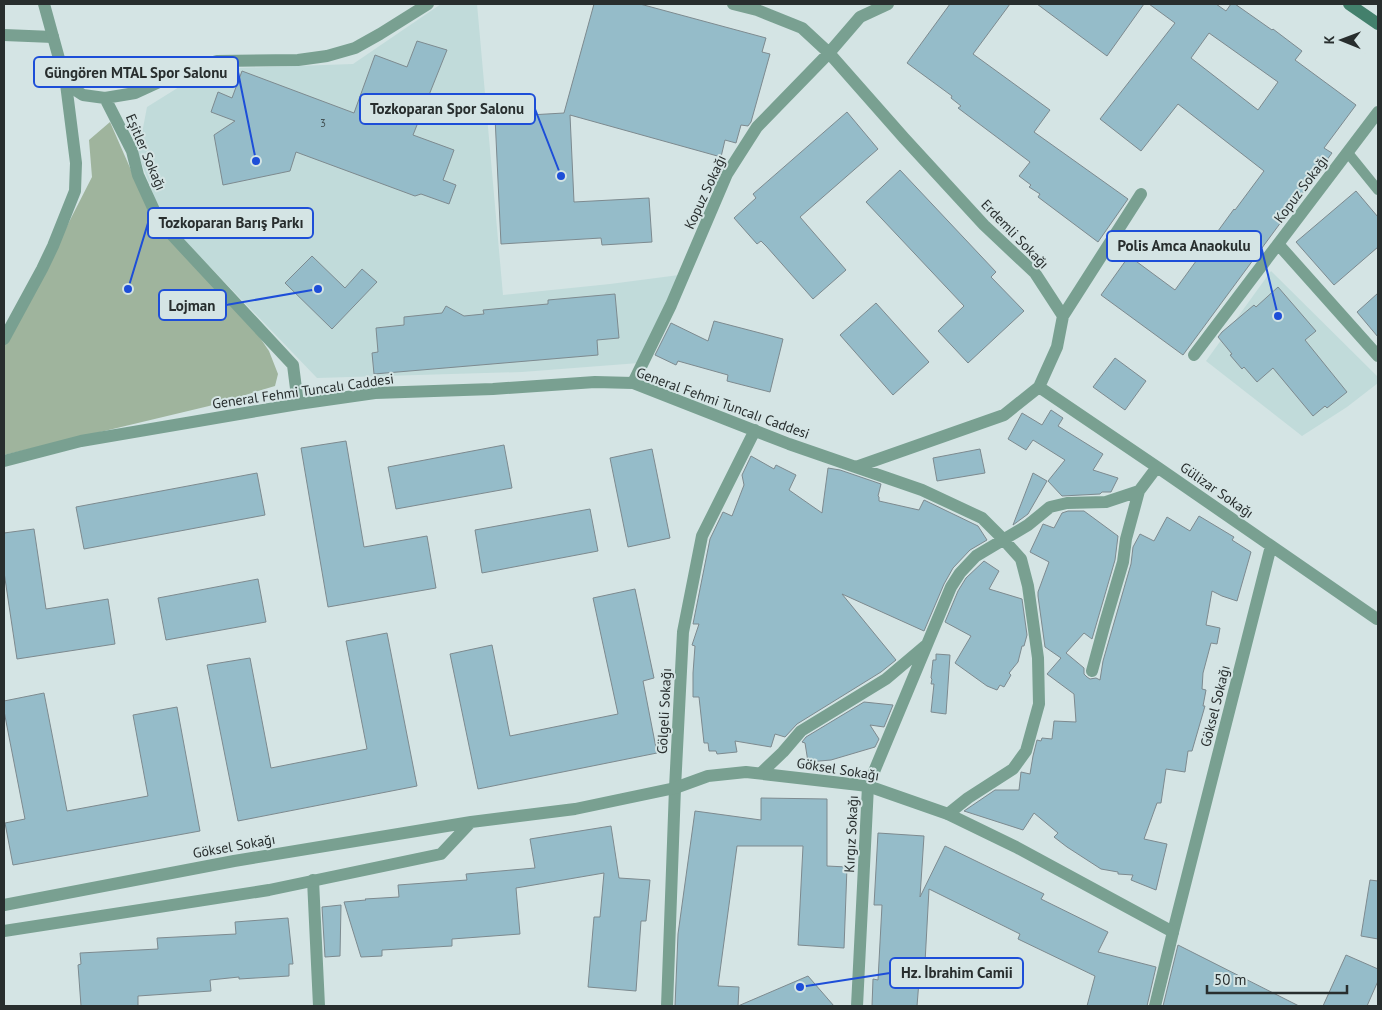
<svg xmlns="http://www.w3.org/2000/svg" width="1382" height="1010" viewBox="0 0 1382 1010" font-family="'PT Sans',sans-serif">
  <rect width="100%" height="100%" fill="#d4e4e4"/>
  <!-- built -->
  <path fill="#c1dbda" d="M441 4H477L503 295 610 284 679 275 639 363 522 372 317 378 162 217 138 154 147 107 208 69 353 64Z
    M1271 271 1378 377V383L1347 407 1302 436 1206 361Z"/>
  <!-- green -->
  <path fill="#9fb49d" d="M110 122 148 209 241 310 269 351 278 374 275 386 209 406 4 455V341L45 269 92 177 89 140Z"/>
  <!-- building -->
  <path fill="#95bcc9" stroke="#7d8a8f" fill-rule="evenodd" d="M594 4H640L766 38 762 52 770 54 751 122 748 126 741 125 736 143 725 140 721 157 570 115 574 202 649 198 652 242 602 245 601 238 501 244 495 117 564 113Z
    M950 4H1010L973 54 1050 110 1034 132 1128 199 1098 242 1038 197 1040 194 1029 187 1031 185 1019 176 1030 162 958 108 961 106 951 98 952 96 907 63Z
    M1037 4H1144L1107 56Z
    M1149 4H1216L1226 11 1231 4H1235L1272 30 1273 29 1302 51 1295 60 1356 105 1324 148 1332 153 1183 355 1101 295 1129 256 1175 290 1234 209 1235 210 1264 171 1178 104 1141 151 1100 119 1175 23ZM1209 33 1278 82 1258 110 1191 58Z
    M417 41 447 50 413 135 454 150 443 180 456 185 449 204 421 194 415 196 296 152 290 171 223 185 214 135 235 121 211 112 218 92 232 98 242 71 354 113 375 55 407 67Z
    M847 112 878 149 800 217 846 270 813 299 767 247 761 241 757 244 734 218 756 198 753 194Z
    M900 170 996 272 991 277 1024 311 968 363 938 331 964 306 866 202Z
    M1356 191 1378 217V247L1334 285 1296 242Z
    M312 256 345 288 362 269 377 282 332 329 285 283Z
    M1278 287 1316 331 1305 340 1347 392 1327 408 1325 406 1313 416 1273 368 1257 382 1244 367 1242 369 1230 355 1232 354 1218 337 1222 332 1254 305 1256 307Z
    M1378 293V337L1357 312Z
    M615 294 619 338 597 340 598 355 374 374 372 353 378 352 376 328 404 325V317L442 313 446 306 464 316 484 314 483 310 548 304V300Z
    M876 303 929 362 893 395 840 335Z
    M714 321 783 339 770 392 727 381 728 375 678 361 676 365 655 355 671 323 708 341Z
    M1115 358 1146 381 1125 410 1093 387Z
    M1051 410 1063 418 1058 426 1103 454 1093 470 1118 478 1111 492H1102L1100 494 1062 496 1048 481 1065 460 1033 440 1026 450 1008 439 1022 413 1042 425Z
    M346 441 364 547 427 536 436 588 328 607 301 448Z
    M504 445 512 488 396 509 388 467Z
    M652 449 670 538 628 547 610 458Z
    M980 449 985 473 937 481 933 458Z
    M751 456 774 469 776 465 796 475 789 490 822 513 828 468 840 470 881 484 878 496 879 497V501L919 510 924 500 978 526 987 540 970 550 953 568 944 584 924 631 842 594 896 660 881 672 797 724 785 737 775 734 771 747 735 741 737 752 717 754 716 751H709L708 743H704L699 697H693V673L695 646 692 645 699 624H693L710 539 723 512 732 516 744 485 742 475Z
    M257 473 265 515 84 549 76 507Z
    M1033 473 1047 481 1028 514 1013 525Z
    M590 509 598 551 482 573 475 530Z
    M1068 511H1084L1118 536 1115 560 1092 639 1084 633 1066 653 1084 668V674L1087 677 1090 679 1096 678 1100 680 1103 661 1131 564 1133 547 1140 534 1154 541 1167 517 1190 531 1199 516 1234 537 1232 540 1251 552 1237 601 1222 596 1212 591 1206 625 1220 628 1217 644 1211 643 1203 673 1202 689 1206 690 1203 706H1205L1192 751H1188L1185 772 1166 769 1161 803H1157L1144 839 1167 844 1156 890 1131 880 1133 875 1118 874V872L1101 869 1067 847 1054 837 1058 833 1034 813 1023 830 964 811 995 790H1019L1021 772 1030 774 1033 756 1037 740 1041 741 1042 738 1052 739 1054 721 1076 722 1074 694 1047 674 1061 658 1045 647 1038 596V592L1049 562 1030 552 1043 524 1054 528 1062 513Z
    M34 529 46 609 108 599 115 644 17 659 4 572V533Z
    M984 561 999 571 989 589 1022 599 1027 635 1024 646H1022L1018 662 1009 673 1011 675 1004 687 1000 685 997 690 987 686 955 663 971 636 945 622 958 591 966 578Z
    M258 579 266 622 166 640 158 598Z
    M635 589 654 678 643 681 657 753 478 789 450 654 492 645 510 736 618 714 593 598Z
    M387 633 417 786 238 821 207 665 250 658 271 768 367 749 346 641Z
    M936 654 950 655 946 714 931 712 934 684H931L932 679 931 678 933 660H936Z
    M44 693 67 811 148 796 133 715 177 707 200 831 13 865 5 823 25 819 4 711V701Z
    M864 702 893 705 884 727 870 725 879 739 875 747 831 760 808 762 805 743 802 742 806 737Z
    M761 798 827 799V866L847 867 844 948 798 945 803 846H737L718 986 739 987 738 1006 808 976 834 1006H675L678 934 695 811 761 820Z
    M611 826 619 878 650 880 646 921H641L636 991 588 987 594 917H600L604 873 516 888 520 934 452 939V946L382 950V956L361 957 344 902 366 900 365 899 399 897 398 885 467 880 466 874 535 868 530 839Z
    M878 833 924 836 920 897 945 846 1044 894 1041 899 1108 932 1098 952 1156 967 1147 1006H1087L1095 976 1018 939 1020 934 929 889 924 981H919L917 1006H872L873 979 878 980 882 905H874Z
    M1370 880 1378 881V939L1361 936Z
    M341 905 340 956 325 957 322 907Z
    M288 918 293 964H289V976L239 979V977L210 980 211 991 138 996V1006H81L78 965 81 964 80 953 158 949 157 938 236 934 235 922Z
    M1178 945 1299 1006H1163Z
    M1346 955 1378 969V981L1367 1006H1323Z"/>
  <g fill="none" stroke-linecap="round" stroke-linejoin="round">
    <!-- service -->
    <path stroke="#79a091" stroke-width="10" d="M1348 153 1378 190"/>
    <!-- minor -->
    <path stroke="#79a091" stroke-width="12" d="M733 4 757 10 802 28 829 53 904 138 984 225 1035 273 1063 316 1057 347 1039 387 1004 415 856 467
      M4 35 53 37
      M66 84 83 95 105 98 132 151 138 175 159 221 293 365 298 404
      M105 98 135 93 185 70 217 61 298 60 327 56 355 48 380 34 428 4
      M1278 244 1378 356
      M1063 316 1141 194
      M1194 355 1378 112
      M633 383 671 305 727 174 757 127 829 53 860 17 888 4
      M1039 387 1157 467 1377 619
      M4 461 81 441 298 404 375 393 493 389 595 382 633 383 789 444 922 490 982 518 1003 539 1021 559 1028 586 1038 658 1039 704 1026 751 1013 769 968 798 948 814
      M1092 671 1105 623 1123 562 1126 539 1139 491
      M761 773 783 752 801 731 886 679 925 646
      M313 880 319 1006
      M1173 932 1271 546
      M667 1006 675 788 683 632 702 536 755 430
      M857 1006 868 786 951 587 960 573 976 556 1028 525 1050 507 1067 503 1106 502 1139 491 1157 467"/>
    <!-- tertiary -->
    <path stroke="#79a091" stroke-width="12" d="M4 339 42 269 53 246 75 191 76 163 66 84 44 4
      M4 905 234 861 471 822 575 809 675 788 708 776 746 772 868 786 948 814 1016 847 1173 932 1155 1006
      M4 931 269 890 441 854 471 822"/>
    <!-- secondary -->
    <path stroke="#43806c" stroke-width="12" d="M1349 4 1378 24"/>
  </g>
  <g text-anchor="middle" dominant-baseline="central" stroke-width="4" stroke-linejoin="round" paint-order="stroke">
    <!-- number labels -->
    <g font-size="11" fill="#435255">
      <text x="323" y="123">3</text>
    </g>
    <!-- street labels -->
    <g font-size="14" fill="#282e2e" stroke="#d4e4e4">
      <text transform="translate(146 152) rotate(67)">Eşitler Sokağı</text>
      <text transform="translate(1301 189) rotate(-53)">Kopuz Sokağı</text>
      <text transform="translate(705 192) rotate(-65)">Kopuz Sokağı</text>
      <text transform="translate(1015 234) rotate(46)">Erdemli Sokağı</text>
      <text transform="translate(303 391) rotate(-8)">General Fehmi Tuncalı Caddesi</text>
      <text transform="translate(723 403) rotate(20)">General Fehmi Tuncalı Caddesi</text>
      <text transform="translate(1217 490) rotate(35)">Gülizar Sokağı</text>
      <text transform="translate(1215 706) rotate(-76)">Göksel Sokağı</text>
      <text transform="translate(664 711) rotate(-87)">Gölgeli Sokağı</text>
      <text transform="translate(838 769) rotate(9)">Göksel Sokağı</text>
      <text transform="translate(851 834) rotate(-87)">Kırgız Sokağı</text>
      <text transform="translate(234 846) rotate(-10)">Göksel Sokağı</text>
    </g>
  </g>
  <!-- callouts -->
  <path fill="none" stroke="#1d4ed8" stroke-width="2" d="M256 161L238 72M561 176L535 109M128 289L148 223M1278 316L1261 246M318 289L226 305M800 987L890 973"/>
  <g fill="#1d4ed8" stroke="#d4e4e4" stroke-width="2">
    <circle cx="256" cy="161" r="5"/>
    <circle cx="561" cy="176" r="5"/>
    <circle cx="128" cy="289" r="5"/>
    <circle cx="1278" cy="316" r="5"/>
    <circle cx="318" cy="289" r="5"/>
    <circle cx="800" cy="987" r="5"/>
  </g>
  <g fill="#d4e4e4" stroke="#1d4ed8" stroke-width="2">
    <rect x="34" y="57" width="204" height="30" rx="5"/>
    <rect x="360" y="94" width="175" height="30" rx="5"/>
    <rect x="148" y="208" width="165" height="30" rx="5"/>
    <rect x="1107" y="231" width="154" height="30" rx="5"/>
    <rect x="159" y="290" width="67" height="30" rx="5"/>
    <rect x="890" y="958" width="133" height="30" rx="5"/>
  </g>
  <g font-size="15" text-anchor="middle" font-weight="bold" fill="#282e2e">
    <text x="136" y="78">Güngören MTAL Spor Salonu</text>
    <text x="447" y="114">Tozkoparan Spor Salonu</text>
    <text x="231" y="228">Tozkoparan Barış Parkı</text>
    <text x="1184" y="251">Polis Amca Anaokulu</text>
    <text x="192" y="311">Lojman</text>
    <text x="957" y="978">Hz. İbrahim Camii</text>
  </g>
  <!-- border -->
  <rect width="1382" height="1010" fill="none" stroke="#282e2e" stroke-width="10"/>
  <!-- north arrow -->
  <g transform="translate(1342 40) rotate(271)" stroke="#d4e4e4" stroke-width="4" paint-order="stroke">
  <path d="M0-4L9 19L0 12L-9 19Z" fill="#282e2e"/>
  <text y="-8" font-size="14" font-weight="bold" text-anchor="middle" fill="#282e2e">K</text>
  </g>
  <!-- scale -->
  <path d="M1207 985v8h140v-8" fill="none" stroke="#282e2e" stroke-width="2.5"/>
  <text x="1214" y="985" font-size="15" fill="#282e2e" stroke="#d4e4e4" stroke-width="4" paint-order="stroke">50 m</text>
</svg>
